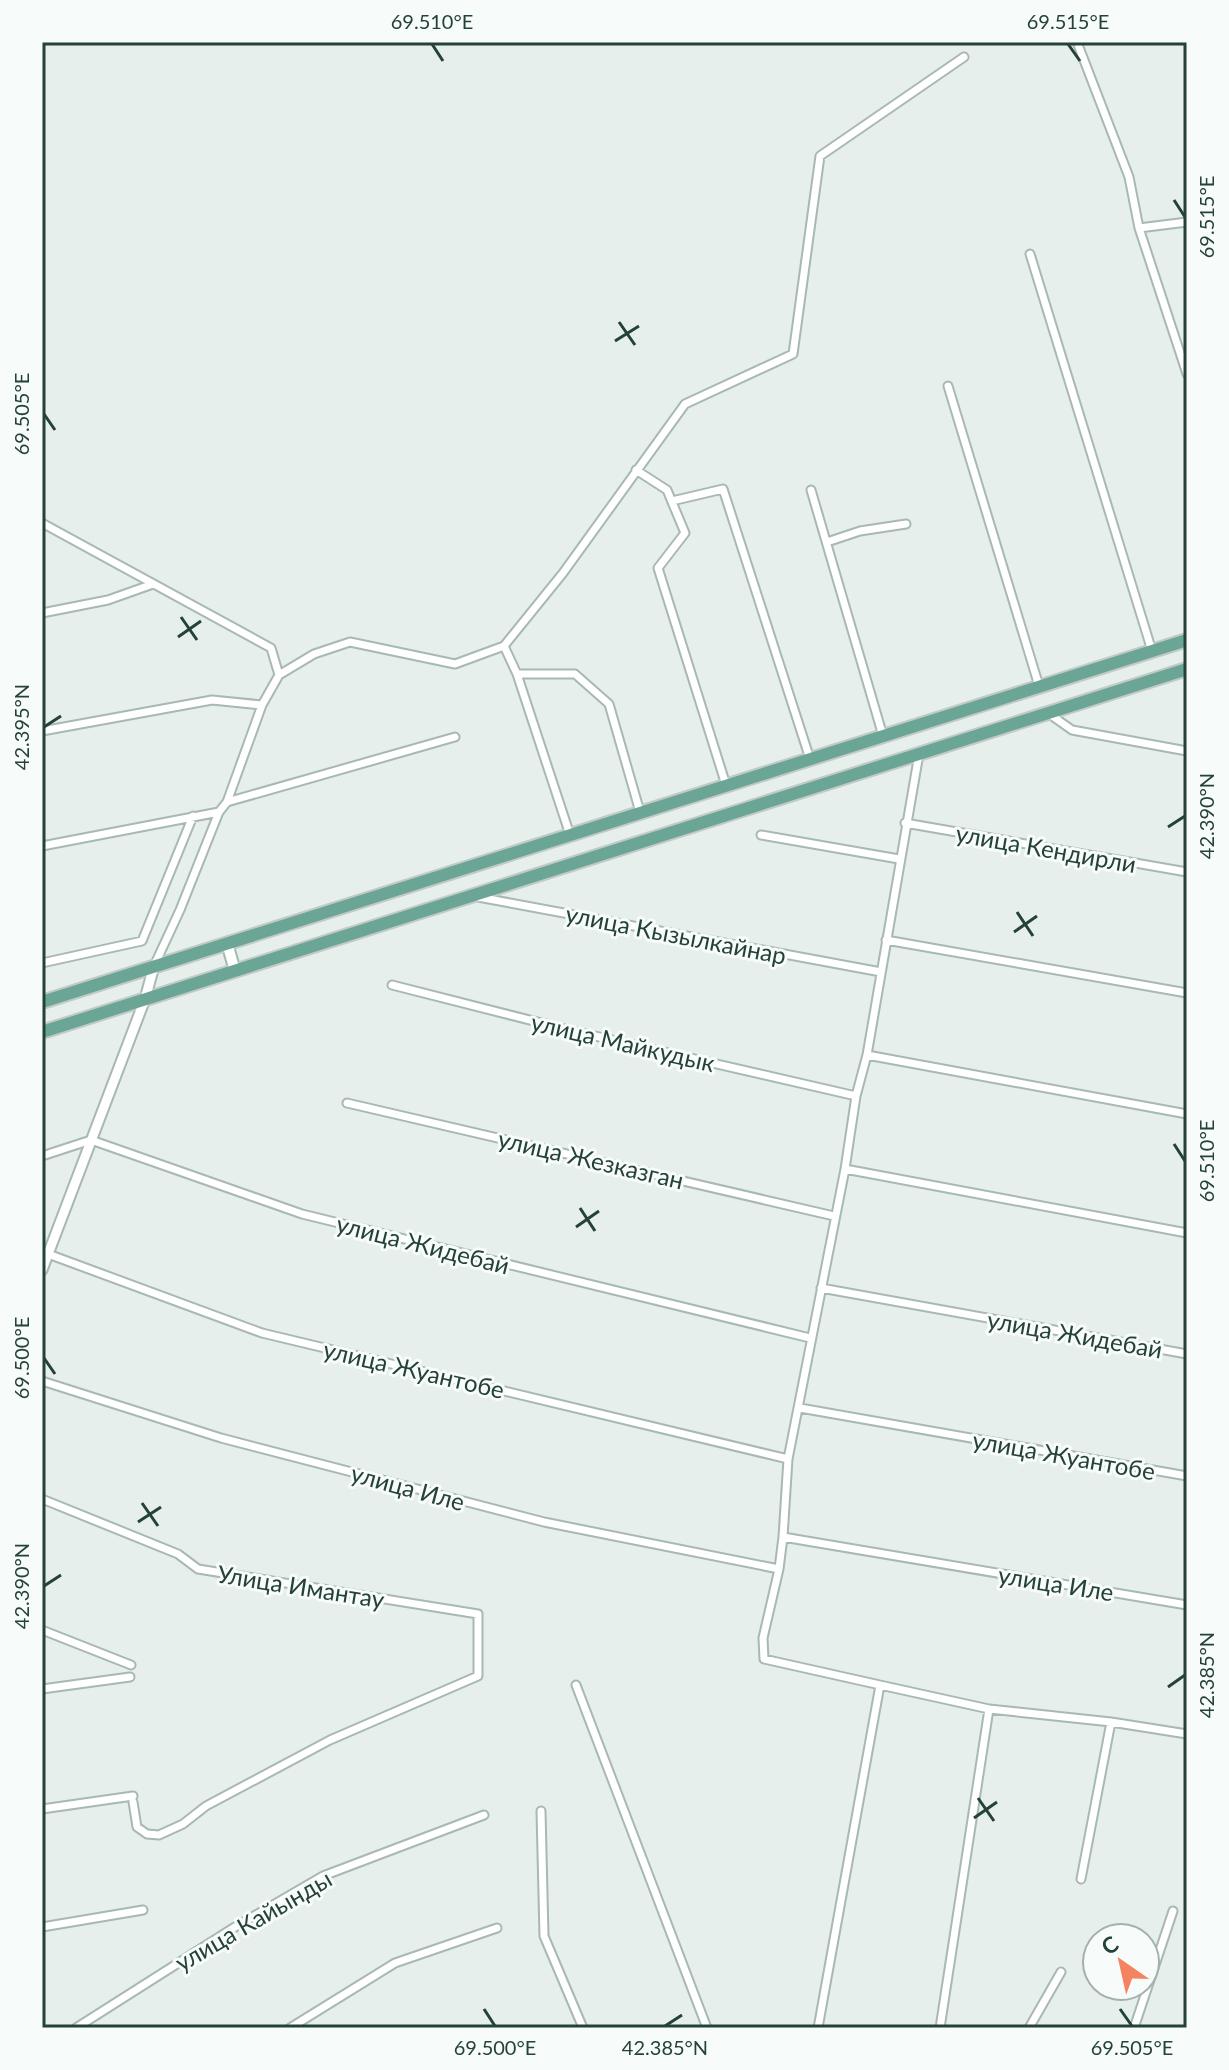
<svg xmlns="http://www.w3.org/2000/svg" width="1229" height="2070" viewBox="0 0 1229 2070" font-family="Lato,sans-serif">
  <rect width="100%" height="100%" fill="#e6efeb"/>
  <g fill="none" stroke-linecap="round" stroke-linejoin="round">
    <defs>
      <path id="minor" d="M1077 42 1129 177 1139 228 1187 374
        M1139 228 1187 222
        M1030 254 1152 651
        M948 386 1039 686
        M636 470 667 490 685 533 658 568 726 785
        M811 490 883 736
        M672 501 723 489 810 759
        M42 523 271 648 279 675 262 705 227 802 219 812 180 910 154 966
        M827 542 860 531 906 524
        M42 613 108 600 153 584
        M504 646 517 674 570 835
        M517 674H575L609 704 640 812
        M279 675 314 654 350 642 455 664 504 646 563 573 685 404 793 354 820 156 964 57
        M1048 713 1072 730 1187 751
        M42 731 212 700 262 705
        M227 802 455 737
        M905 823 1187 872
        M761 835 899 859
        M42 846 219 812
        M478 897 881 972
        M886 940 1187 993
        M42 963 142 941 193 816
        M392 985 569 1030 856 1096
        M867 1055 1187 1114
        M347 1103 834 1216
        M42 1156 91 1140 302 1214 810 1338
        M845 1169 1187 1233
        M48 1254 262 1333 788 1459
        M821 1288 1187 1354
        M42 1381 221 1438 544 1522 779 1569
        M800 1408 1187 1476
        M42 1499 178 1554 198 1569 478 1614V1676L330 1740 206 1806 183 1824 159 1835 147 1834 137 1827 133 1802
        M783 1537 1187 1605
        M42 1630 131 1665
        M576 1685 707 2028
        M880 1685 989 1709 940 2028
        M42 1689 130 1677
        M989 1709 1111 1722 1187 1734
        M42 1809 133 1796
        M541 1811 544 1936 583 2028
        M1081 1879 1111 1722
        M42 1927 143 1910
        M76 2028 235 1927 323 1876 484 1815
        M290 2028 395 1963 497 1928
        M818 2028 880 1685 764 1659 763 1638 779 1569 783 1537 788 1459 845 1169 856 1096 867 1055 919 754
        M1029 2028 1061 1972
        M1134 2028 1173 1911"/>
      <path id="tertiary" d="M42 1270 145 999 154 966"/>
      <path id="secondary" d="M227 943 235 971"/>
      <path id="primary" d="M42 1002 1187 640
        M42 1032 1187 669"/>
    </defs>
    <!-- minor casing -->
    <use href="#minor" stroke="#a8b8b2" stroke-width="11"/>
    <!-- tertiary casing -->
    <use href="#tertiary" stroke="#a8b8b2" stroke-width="13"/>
    <!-- secondary casing -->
    <use href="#secondary" stroke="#a4bbb3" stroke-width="14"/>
    <!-- primary casing -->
    <use href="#primary" stroke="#c2cac8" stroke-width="16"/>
    <!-- minor -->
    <use href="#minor" stroke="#fff" stroke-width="7"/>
    <!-- tertiary -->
    <use href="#tertiary" stroke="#fff" stroke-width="9"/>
    <!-- secondary -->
    <use href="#secondary" stroke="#fff" stroke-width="10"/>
    <!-- primary -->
    <use href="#primary" stroke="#6aa596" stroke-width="12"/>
  </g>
  <!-- ticks -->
  <path fill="none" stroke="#24423a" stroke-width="3" d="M432 44 443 61M1068 44 1080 61M1174 200 1185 217M619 322 635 345M615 341 639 326M44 414 55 430M181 617 197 640M178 637 201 621M44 727 61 716M1168 827 1185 816M1017 912 1033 936M1014 932 1037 916M1174 1144 1185 1161M580 1208 595 1231M576 1227 599 1211M44 1358 55 1374M142 1503 158 1526M138 1522 161 1507M44 1586 61 1575M1168 1687 1185 1675M978 1798 994 1821M974 1818 997 1802M484 2009 495 2026M1120 2009 1132 2026M665 2026 682 2015"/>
  <g text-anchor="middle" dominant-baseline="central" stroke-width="6" stroke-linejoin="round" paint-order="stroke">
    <!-- street labels -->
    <g font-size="24" fill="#24423a" stroke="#f7fbf9">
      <text transform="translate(1046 848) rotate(10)">улица Кендирли</text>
      <text transform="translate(676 934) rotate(11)">улица Кызылкайнар</text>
      <text transform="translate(623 1042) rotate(13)">улица Майкудык</text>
      <text transform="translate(591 1159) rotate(13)">улица Жезказган</text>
      <text transform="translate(423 1244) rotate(14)">улица Жидебай</text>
      <text transform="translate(1075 1334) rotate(10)">улица Жидебай</text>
      <text transform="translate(414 1369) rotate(13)">улица Жуантобе</text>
      <text transform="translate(1064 1455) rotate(10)">улица Жуантобе</text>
      <text transform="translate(408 1487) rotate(15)">улица Иле</text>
      <text transform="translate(1056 1583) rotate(9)">улица Иле</text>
      <text transform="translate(301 1586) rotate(9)">Улица Имантау</text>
      <text transform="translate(253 1920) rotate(-30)">улица Кайынды</text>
    </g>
  </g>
  <!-- border -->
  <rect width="1229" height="2070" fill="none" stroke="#f7fbf9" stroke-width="88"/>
  <!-- north arrow -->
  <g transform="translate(1121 1962) rotate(326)"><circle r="38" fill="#f7fbf9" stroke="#a3b1ad" stroke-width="2"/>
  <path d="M0-6L14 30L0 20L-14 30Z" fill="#f4845f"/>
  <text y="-12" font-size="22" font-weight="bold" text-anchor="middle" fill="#24423a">С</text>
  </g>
  <rect x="44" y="44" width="1141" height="1982" fill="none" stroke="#24423a" stroke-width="3"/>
  <g font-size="20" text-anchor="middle" fill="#24423a">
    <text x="432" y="29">69.510°E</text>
    <text x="1068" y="29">69.515°E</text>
    <text transform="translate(1207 217) rotate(-90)" y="7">69.515°E</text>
    <text transform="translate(22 414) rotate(-90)" y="7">69.505°E</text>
    <text transform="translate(22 727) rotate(-90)" y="7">42.395°N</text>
    <text transform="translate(1207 816) rotate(-90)" y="7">42.390°N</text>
    <text transform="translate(1207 1161) rotate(-90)" y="7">69.510°E</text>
    <text transform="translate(22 1358) rotate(-90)" y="7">69.500°E</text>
    <text transform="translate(22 1586) rotate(-90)" y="7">42.390°N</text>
    <text transform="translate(1207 1675) rotate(-90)" y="7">42.385°N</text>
    <text x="495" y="2055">69.500°E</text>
    <text x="665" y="2055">42.385°N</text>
    <text x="1132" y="2055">69.505°E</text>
  </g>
</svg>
